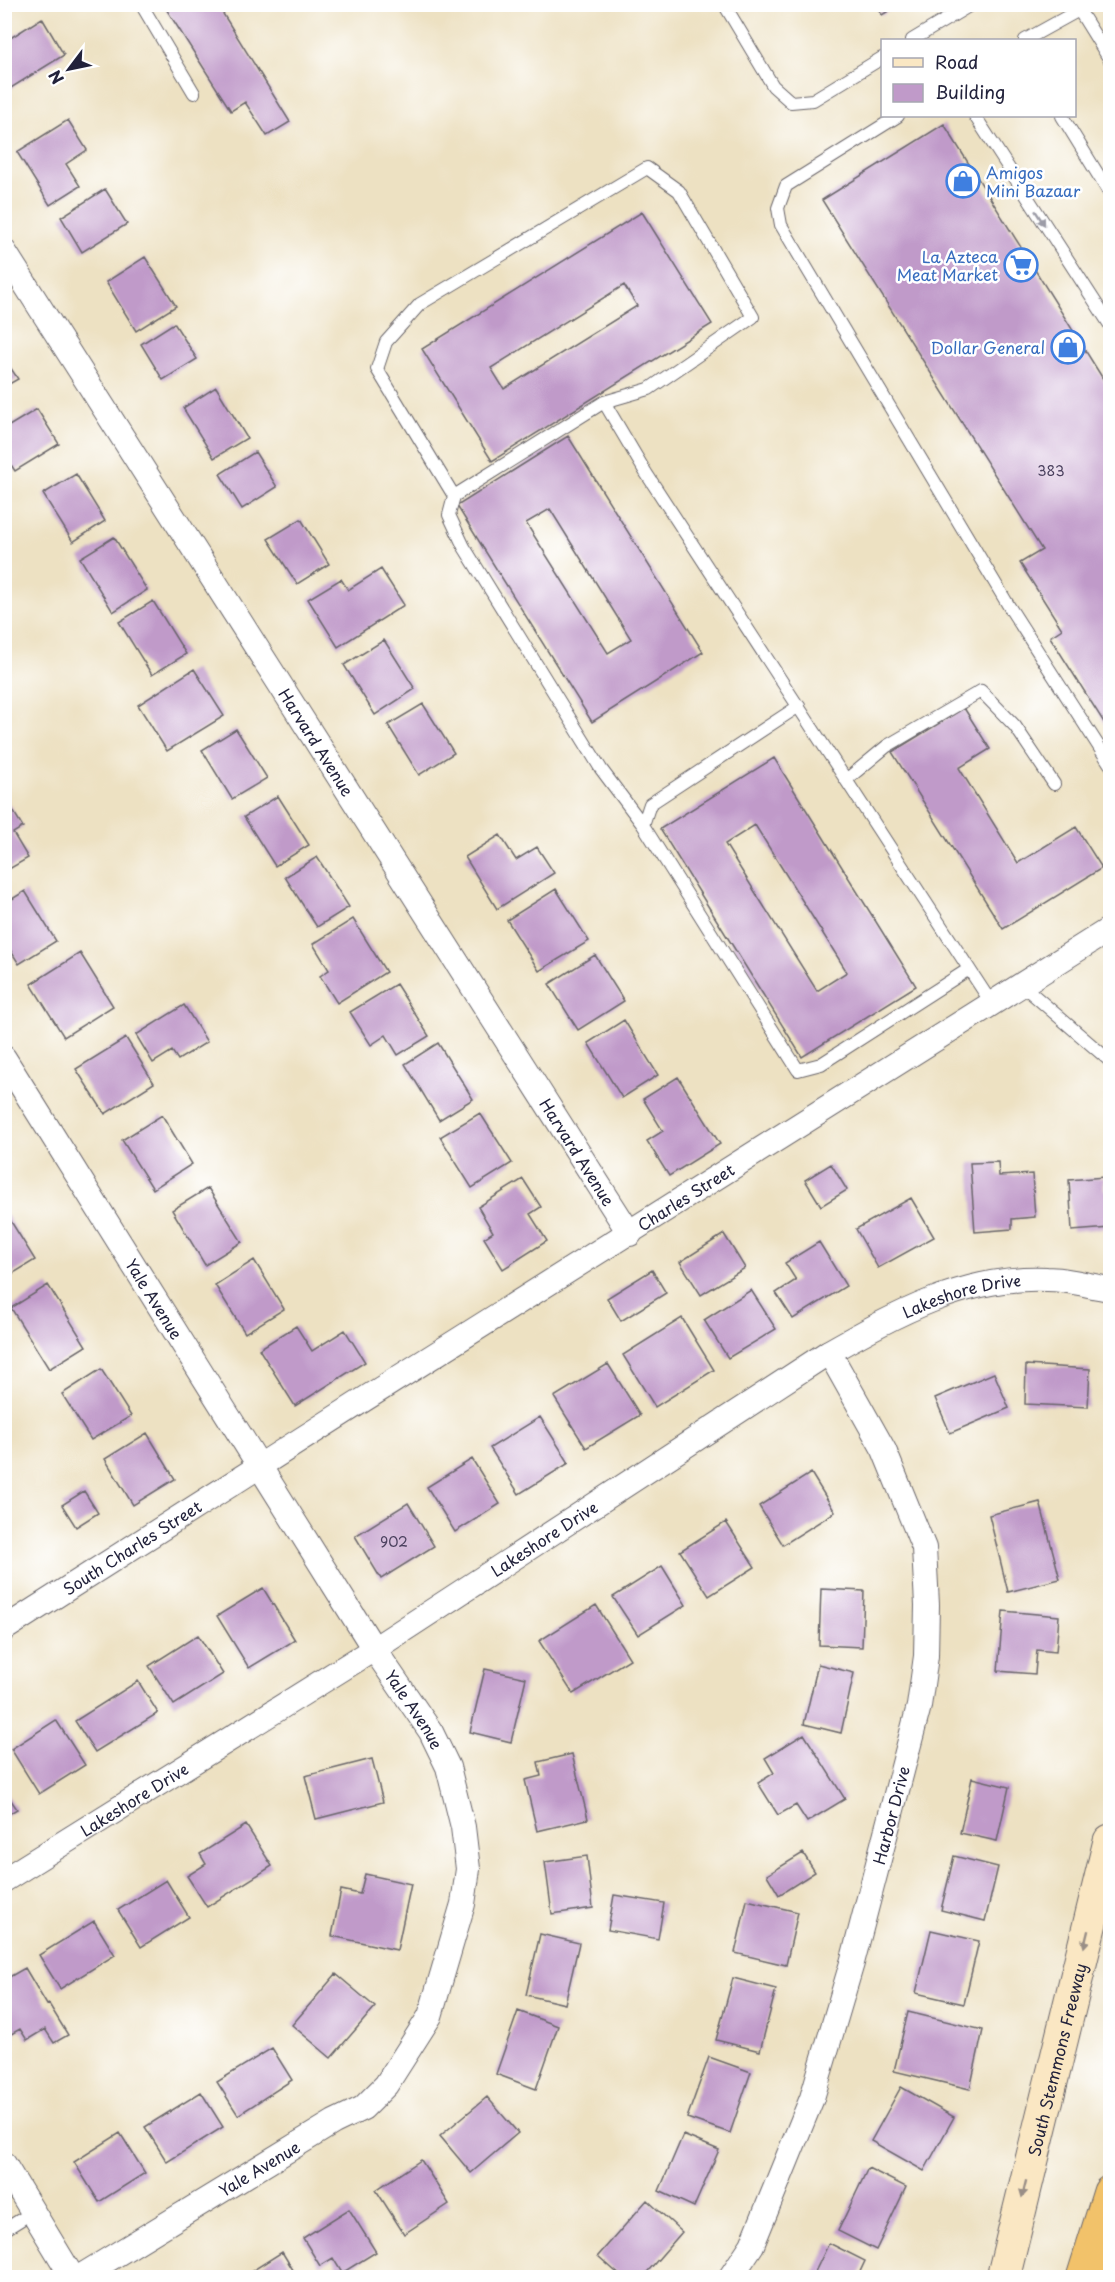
<svg xmlns="http://www.w3.org/2000/svg" width="1115" height="2282" viewBox="0 0 1115 2282" font-family="'Playpen Sans',sans-serif">
  <rect width="100%" height="100%" fill="#fff"/>
  <filter id="ink" filterUnits="userSpaceOnUse"><feTurbulence type="fractalNoise" baseFrequency=".0167" numOctaves="2"/><feDisplacementMap in="SourceGraphic" scale="12" xChannelSelector="R" yChannelSelector="G"/><feConvolveMatrix kernelMatrix="1 2 1 2 8 2 1 2 1" color-interpolation-filters="sRGB"/></filter>
  <filter id="wash" filterUnits="userSpaceOnUse"><feTurbulence type="fractalNoise" baseFrequency=".008" numOctaves="4" result="noise"/><feDisplacementMap in="SourceGraphic" scale="24" xChannelSelector="R" yChannelSelector="G"/><feGaussianBlur stdDeviation="1.35" result="paint"/><feColorMatrix in="noise" values="0 0 0 0 0 0 0 0 0 0 0 0 0 0 0 0 0 1.4 0 .05"/><feComposite in="paint" operator="in"/></filter>
  <g filter="url(#wash)">
    <rect width="100%" height="100%" fill="#ede1c2"/>
    <g id="blocks">
      <!-- building -->
      <path fill="#c09ac9" fill-rule="evenodd" d="M163 4H217L290 122 267 136 245 102 231 111Z
        M875 4H900L882 15Z
        M42 18 64 55 6 91 4 88V42Z
        M68 120 87 150 66 164 80 186 50 205 17 152Z
        M944 124 1110 390V732L1050 637 1062 629 1020 563 1042 550 822 200Z
        M105 189 127 224 82 252 61 217Z
        M642 212 712 324 492 461 422 349ZM624 285 637 306 504 389 491 368Z
        M145 257 176 306 136 331 106 282Z
        M174 323 197 359 163 380 141 344Z
        M4 358 18 379 4 387Z
        M216 387 247 438 214 458 183 408Z
        M37 409 59 444 15 471 4 454V429Z
        M568 436 703 652 592 722 457 506ZM550 509 631 639 608 653 526 523Z
        M255 452 277 487 242 509 220 474Z
        M76 474 105 521 73 542 43 494Z
        M301 519 329 564 297 584 268 539Z
        M114 537 147 590 113 612 80 558Z
        M381 569 404 605 338 647 308 599 341 579 348 590Z
        M153 601 186 654 152 675 119 622Z
        M384 640 415 689 375 715 344 665Z
        M194 669 224 716 167 751 138 705Z
        M423 704 454 753 419 775 388 725Z
        M964 708 990 749 959 768 1018 863 1076 827 1102 868 1003 929 892 752Z
        M236 729 267 778 232 799 202 750Z
        M774 758 916 986 802 1057 660 829ZM755 825 847 972 817 991 725 844Z
        M4 796 23 827 13 833 28 858 4 872Z
        M278 796 309 845 275 866 244 817Z
        M500 835 516 860 537 847 554 873 497 909 465 857Z
        M317 857 349 907 317 927 285 877Z
        M556 889 589 941 539 971 507 920Z
        M25 891 56 941 19 964 4 940V904Z
        M353 919 386 972 337 1003 320 976 329 970 313 944Z
        M80 953 113 1006 64 1037 31 984Z
        M595 955 624 1001 578 1030 549 984Z
        M396 984 429 1036 398 1055 386 1035 371 1045 350 1012Z
        M184 1005 207 1042 178 1060 172 1051 153 1063 136 1035Z
        M624 1020 658 1075 622 1098 588 1043Z
        M126 1038 154 1083 105 1114 76 1069Z
        M438 1043 473 1099 439 1120 405 1064Z
        M678 1077 720 1144 669 1176 647 1141 663 1131 643 1099Z
        M480 1113 512 1163 472 1188 440 1137Z
        M162 1115 192 1164 153 1189 122 1140Z
        M998 1162 999 1176 1032 1174 1035 1217 1012 1219V1229L975 1232 970 1163Z
        M831 1164 847 1190 821 1206 805 1180Z
        M1104 1177V1190H1110V1228L1072 1231 1069 1180Z
        M523 1179 541 1207 530 1214 547 1241 503 1269 484 1238 493 1232 478 1207Z
        M208 1188 242 1242 205 1265 172 1210Z
        M911 1198 934 1237 878 1268 856 1229Z
        M7 1215 35 1260 4 1279V1216Z
        M724 1234 745 1268 701 1295 680 1262Z
        M819 1242 846 1286 793 1319 776 1293 796 1280 785 1263Z
        M254 1260 284 1309 245 1333 215 1285Z
        M652 1270 666 1293 621 1321 607 1298Z
        M48 1285 86 1346 49 1369 11 1308Z
        M751 1290 776 1329 728 1358 704 1320Z
        M682 1318 714 1370 655 1407 623 1355Z
        M296 1326 312 1351 345 1330 365 1362 295 1406 259 1349Z
        M608 1364 640 1415 586 1448 554 1397Z
        M1026 1365 1090 1369 1088 1407 1025 1404Z
        M101 1369 131 1416 91 1440 62 1394Z
        M994 1373 1009 1408 950 1433 935 1398Z
        M540 1417 569 1463 519 1494 490 1448Z
        M147 1433 175 1479 133 1505 105 1459Z
        M472 1459 500 1504 455 1532 427 1487Z
        M811 1473 835 1512 783 1545 759 1506Z
        M84 1491 98 1513 76 1527 62 1505Z
        M1040 1502 1060 1579 1008 1592 989 1515Z
        M408 1503 434 1546 381 1579 355 1536Z
        M726 1522 755 1567 709 1596 680 1551Z
        M662 1566 686 1605 638 1635 613 1597Z
        M263 1588 295 1640 249 1668 217 1616Z
        M821 1589 864 1591 862 1647 819 1645Z
        M596 1605 630 1659 573 1694 539 1641Z
        M1003 1611 1059 1616 1056 1652 1037 1650 1035 1674 998 1671Z
        M198 1635 223 1674 174 1705 149 1666Z
        M818 1664 854 1673 841 1733 804 1724Z
        M485 1669 526 1678 511 1742 470 1732Z
        M138 1681 158 1713 95 1752 75 1721Z
        M56 1720 85 1765 39 1794 11 1749Z
        M804 1734 845 1799 807 1822 796 1805 778 1815 758 1783 774 1773 765 1758Z
        M572 1754 588 1819 537 1831 525 1780 541 1776 538 1762Z
        M372 1759 383 1802 316 1819 305 1776Z
        M972 1778 1009 1787 997 1841 960 1833Z
        M4 1790 17 1809 4 1817Z
        M246 1825 272 1866 207 1907 187 1876 206 1864 200 1854Z
        M803 1853 815 1872 779 1895 767 1875Z
        M587 1856 593 1908 552 1914 545 1862Z
        M954 1856 998 1867 985 1921 941 1910Z
        M365 1874 411 1884 397 1950 332 1936 341 1890 360 1894Z
        M166 1880 189 1917 141 1947 118 1910Z
        M614 1895 664 1903 658 1939 608 1930Z
        M747 1900 798 1912 786 1965 735 1953Z
        M94 1921 115 1955 60 1989 39 1955Z
        M931 1930 979 1941 964 2004 916 1993Z
        M540 1934 579 1943 565 2004 526 1995Z
        M25 1968 47 2005 49 2004 68 2035 54 2043 45 2029 27 2040 20 2029 4 2038V1980Z
        M336 1974 375 2007 331 2058 292 2025Z
        M733 1978 776 1989 760 2051 716 2040Z
        M518 2011 558 2026 536 2089 496 2074Z
        M908 2012 983 2030 970 2089 894 2071Z
        M272 2048 292 2080 238 2115 217 2082Z
        M709 2057 751 2072 730 2133 687 2118Z
        M901 2087 954 2117 924 2171 871 2141Z
        M201 2092 223 2127 167 2162 145 2127Z
        M487 2097 518 2133 471 2173 440 2136Z
        M120 2133 145 2173 99 2202 74 2162Z
        M683 2135 719 2150 694 2207 659 2191Z
        M421 2160 449 2204 404 2234 376 2190Z
        M868 2168 906 2187 876 2250 838 2231Z
        M647 2200 682 2232 642 2278H623L598 2256Z
        M349 2209 376 2252 342 2273 333 2258 320 2266 303 2238Z
        M829 2243 865 2261 857 2278H812Z
        M282 2252 298 2278H241Z"/>
    </g>
  </g>
  <g filter="url(#ink)">
    <use href="#blocks" fill-opacity="0" stroke="#69656a" stroke-width="1.5"/>
    <g fill="none" stroke-linecap="round" stroke-linejoin="round">
      <defs>
        <path id="lane" d="M141 4 194 93
          M724 4 773 86 791 102 813 100 882 58
          M1079 10 1110 60
          M912 40 972 4
          M1025 40 1090 4
          M898 116 786 186 778 208 781 225 1010 608 1110 764
          M975 116 1110 325
          M1062 116 1110 194
          M604 402 649 389 753 317 679 191 647 168 420 304 386 342 377 369 454 496 604 402 646 473 992 1004
          M454 496 449 515 464 547 601 769 643 825
          M799 706 650 804 643 825 798 1070 821 1064 969 969
          M846 780 887 746 981 691 1015 726 1054 784
          M1022 985 1110 1061
          M4 2230 33 2212"/>
        <g id="street">
          <path id="s1" d="M4 251 630 1234"/>
          <path id="s2" d="M4 1058 374 1649 431 1732 448 1767 463 1827 468 1869 463 1904 430 2016 386 2085 363 2108 334 2122 78 2278"/>
          <path id="s3" d="M4 1629C371 1393 742 1162 1110 929"/>
          <path id="s4" d="M4 1880 374 1649 829 1352C896 1314 967 1275 1047 1279 1068 1279 1090 1286 1110 1289"/>
          <path d="M4 2164 73 2278"/>
          <path id="s5" d="M730 2278 752 2245 812 2098 852 1963 919 1706 926 1656 927 1605 924 1548 884 1450 829 1352"/>
        </g>
        <g id="secondary">
          <path id="s6" d="M1003 2278 1110 1841"/>
        </g>
        <path id="highway" d="M1083 2278 1110 2192
          M1108 2278 1110 2267"/>
      </defs>
      <!-- lane casing -->
      <use href="#lane" stroke="#69656a" stroke-width="14"/>
      <!-- street casing -->
      <use href="#street" stroke="#69656a" stroke-width="26"/>
      <!-- secondary casing -->
      <use href="#secondary" stroke="#69656a" stroke-width="35"/>
      <!-- highway casing -->
      <use href="#highway" stroke="#69656a" stroke-width="35"/>
      <!-- lane -->
      <use href="#lane" stroke="#fff" stroke-width="12"/>
      <!-- street -->
      <use href="#street" stroke="#fff" stroke-width="24"/>
      <!-- secondary -->
      <use href="#secondary" stroke="#fae7c3" stroke-width="33"/>
      <!-- highway -->
      <use href="#highway" stroke="#f2c26a" stroke-width="33"/>
    </g>
    <!-- one-way arrows -->
    <defs><path id="oneway-solid" d="M-6-.8H1V-3.2L6.5 0L1 3.2V.8H-6Z" transform="scale(1.5)"/></defs>
    <use fill="#9c9ca7" href="#oneway-solid" transform="translate(1040 218) rotate(57)"/>
    <g fill="#998e86">
      <use href="#oneway-solid" transform="translate(1086 1939) rotate(104)"/>
      <use href="#oneway-solid" transform="translate(1024 2189) rotate(104)"/>
    </g>
  </g>
  <!-- icons -->
  <defs>
    <symbol id="shop-ring" viewBox="-11 -11 22 22"><circle r="9.5" fill="#fff" stroke="#3f7fe0" stroke-width="1.5"/><path d="M-5-2.5h2.3a2.7 3.5 0 0 1 5.4 0H5L5.5 6h-11ZM-1.5-2.5h3a1.5 2.3 0 0 0-3 0Z" fill="#3f7fe0"/></symbol>
    <symbol id="supermarket-ring" viewBox="-11 -11 22 22"><circle r="9.5" fill="#fff" stroke="#3f7fe0" stroke-width="1.5"/><path d="M-6-5.5h2.5l.6 2H6L4.5 2H-2.5L-4.4-4H-6ZM-1.5 3.2a1.3 1.3 0 1 0 .1 0ZM3 3.2a1.3 1.3 0 1 0 .1 0Z" fill="#3f7fe0"/></symbol>
  </defs>
  <g fill-rule="evenodd">
    <use href="#shop-ring" x="944" y="162" width="38" height="38"/>
    <use href="#supermarket-ring" x="1002" y="246" width="38" height="38"/>
    <use href="#shop-ring" x="1049" y="328" width="38" height="38"/>
  </g>
  <g text-anchor="middle" dominant-baseline="central" stroke-width="5" stroke-linejoin="round" paint-order="stroke">
    <!-- number labels -->
    <g font-size="14" fill="#4a405e">
      <text x="1051" y="470">383</text>
      <text x="394" y="1541">902</text>
    </g>
    <!-- shop labels -->
    <g font-size="16" fill="#366cbe" stroke="#fff" text-anchor="end">
      <text x="986" y="172" text-anchor="start">Amigos<tspan x="986" dy="18">Mini Bazaar</tspan></text>
      <text x="998" y="256">La Azteca<tspan x="998" dy="18">Meat Market</tspan></text>
      <text x="1045" y="347">Dollar General</text>
    </g>
    <!-- street labels -->
    <g font-size="16" fill="#22223b" stroke="#fff">
      <text stroke="none"><textPath href="#s1" startOffset="582">Harvard Avenue</textPath></text>
      <text stroke="none"><textPath href="#s1" startOffset="1068">Harvard Avenue</textPath></text>
      <text stroke="none"><textPath href="#s3" startOffset="807">Charles Street</textPath></text>
      <text stroke="none"><textPath href="#s4" startOffset="1125">Lakeshore Drive</textPath></text>
      <text stroke="none"><textPath href="#s2" startOffset="284">Yale Avenue</textPath></text>
      <text stroke="none"><textPath href="#s4" startOffset="639">Lakeshore Drive</textPath></text>
      <text stroke="none"><textPath href="#s3" startOffset="152">South Charles Street</textPath></text>
      <text stroke="none"><textPath href="#s2" startOffset="770">Yale Avenue</textPath></text>
      <text stroke="none"><textPath href="#s4" startOffset="153">Lakeshore Drive</textPath></text>
      <text stroke="none"><textPath href="#s5" startOffset="492">Harbor Drive</textPath></text>
      <text stroke="none"><textPath href="#s6" startOffset="225">South Stemmons Freeway</textPath></text>
      <text transform="translate(259 2168) rotate(-31)">Yale Avenue</text>
    </g>
  </g>
  <!-- margin -->
  <rect width="1115" height="2282" fill="none" stroke="#fff" stroke-width="24"/>
  <!-- legend -->
  <rect x="881" y="39" width="195" height="78" fill="#ffffff" stroke="#a7a7b1" stroke-width="1.5"/>
  <rect x="893" y="58" width="30" height="9" fill="#fae7c3" stroke="#a7a7b1" stroke-width="1.5"/>
  <text x="935" y="69" font-size="18" fill="#22223b">Road</text>
  <rect x="893" y="84" width="30" height="18" fill="#c09ac9" stroke="#a7a7b1" stroke-width="1.5"/>
  <text x="935" y="99" font-size="18" fill="#22223b">Building</text>
  <!-- north arrow -->
  <g transform="translate(69 69) rotate(238)" stroke="#ffffff" stroke-width="4.5" paint-order="stroke">
  <path d="M0-4.5L10 22L0 15L-10 22Z" fill="#22223b"/>
  <text y="-9" font-size="16" font-weight="bold" text-anchor="middle" fill="#22223b">N</text>
  </g>
</svg>
